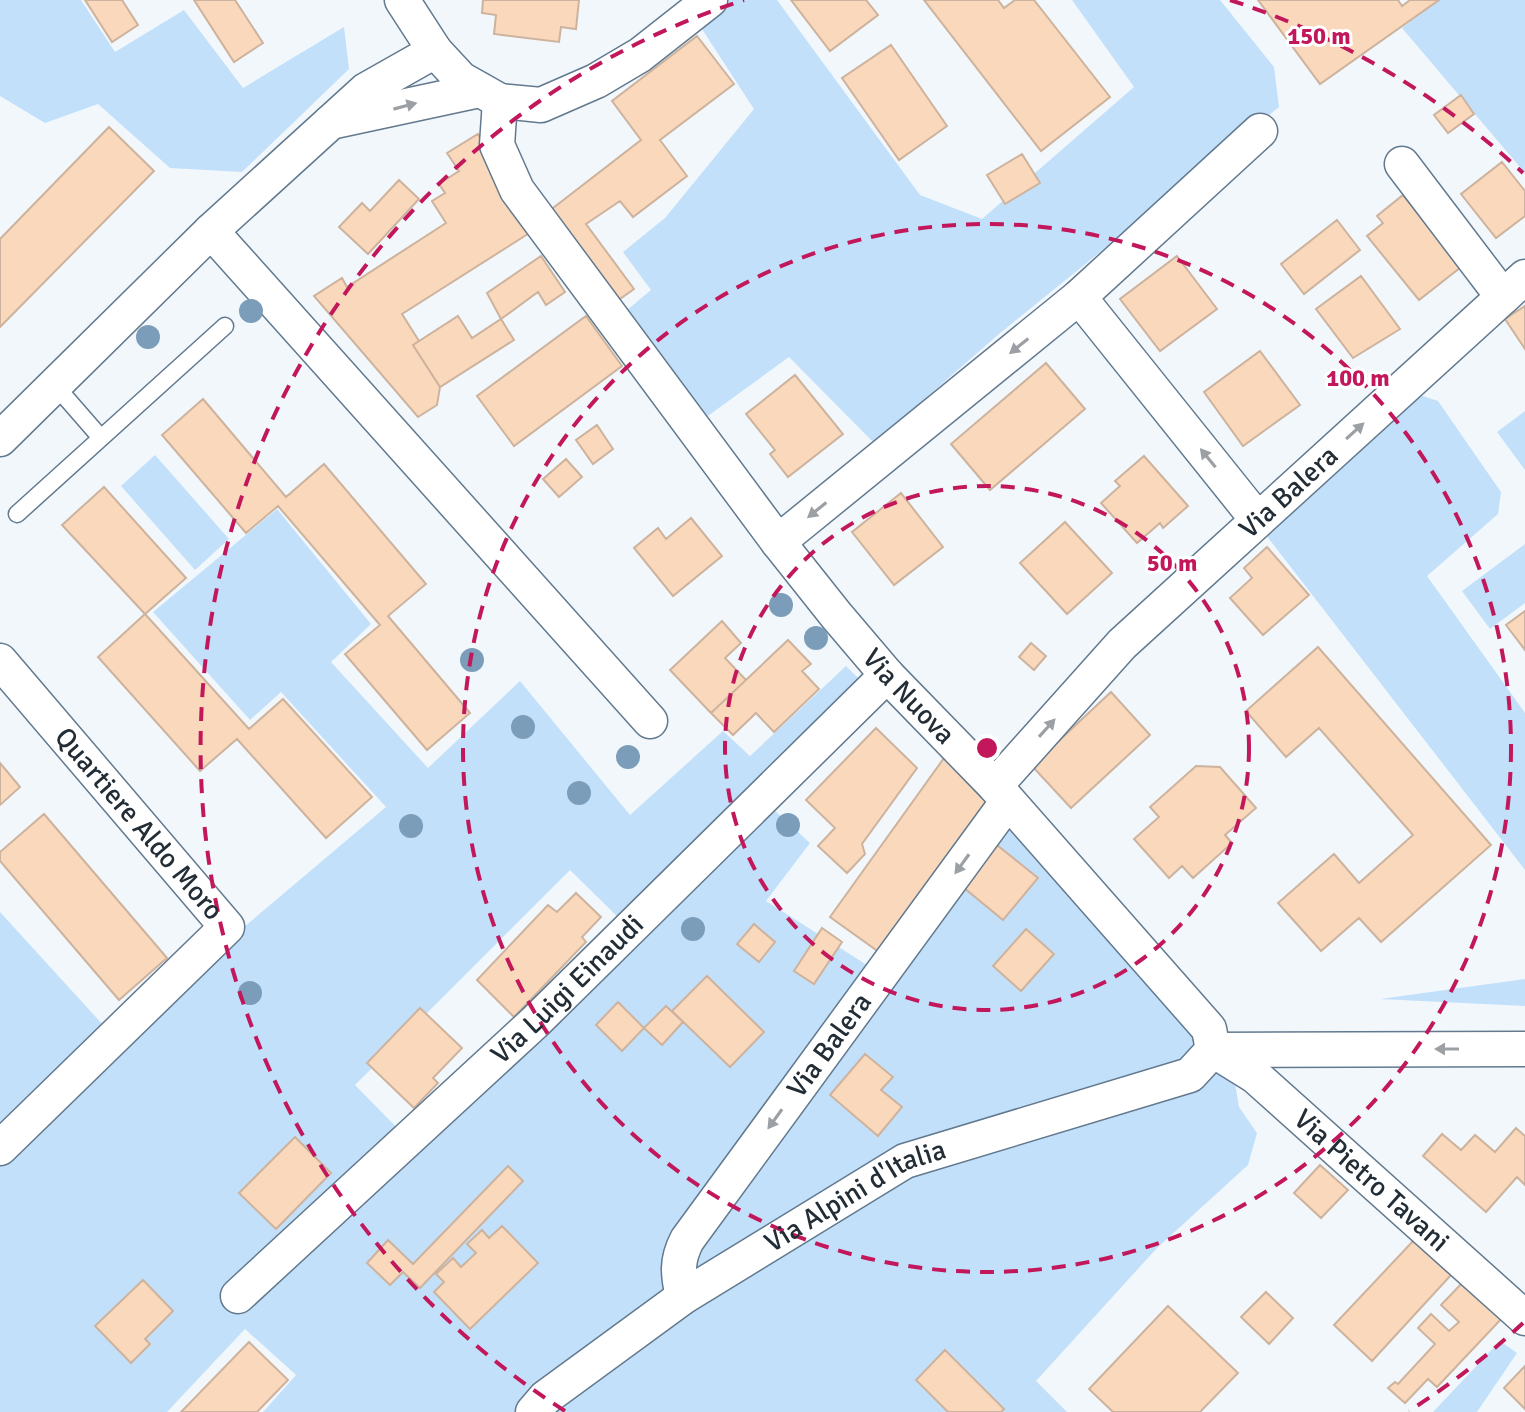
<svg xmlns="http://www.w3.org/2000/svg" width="1525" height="1412" viewBox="0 0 1525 1412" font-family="Signika,sans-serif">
  <rect width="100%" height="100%" fill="#f2f7fc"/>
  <!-- green -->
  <path fill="#c3e0fb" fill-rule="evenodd" d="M0 0H81L115 52 184 10 243 88 344 27 349 69 242 172 170 168 98 104 45 123 0 96Z
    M725 0H777L920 195 982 219 1134 87 1072 0H1220L1274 67 1279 107 999 334 874 443 789 357 705 418 626 311 651 290 623 252 665 218 754 109 696 20Z
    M1438 0H1525V173L1402 28Z
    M1420 395 1438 401 1501 492 1498 514 1427 576 1525 713V870L1262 530Z
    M1525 411V470L1497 432Z
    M155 455 229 539 195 570 121 486Z
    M277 509 371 624 331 662 428 768 520 681 630 815 723 731 750 756 846 666 868 688 760 797 810 843 766 901 878 972 1002 804 1230 1054 1239 1107 1257 1133 1248 1165 1157 1248 1036 1381 1067 1412H263L296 1375 245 1329 167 1412H0V912L114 1037 386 807 281 692 250 720 153 612ZM570 870 630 929 408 1139 355 1085Z
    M1525 544V603L1490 629 1462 591Z
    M1525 979V1006L1380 999Z
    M1500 1341 1517 1353 1477 1412H1433Z"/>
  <!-- building -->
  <path fill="#fad8bc" stroke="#cdb39d" stroke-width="2" d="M85 0H122L138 25 112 42Z
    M194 0H235L263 43 234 62Z
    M483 0H579L576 29 561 27 559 42 494 34 496 15 482 13Z
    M791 0H866L878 15 830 51Z
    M924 0H998L1004 8 1015 0H1034L1110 97 1041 151Z
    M1258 0H1398L1402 6 1410 0H1439L1320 84Z
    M697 36 734 84 660 140 687 176 633 217 620 201 586 224 634 289 610 306 544 215 641 140 612 101Z
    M891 45 947 126 899 160 842 78Z
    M1461 95 1474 114 1448 133 1434 115Z
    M109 127 154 171 0 327V239Z
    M478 134 531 232 402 314 419 341 413 345 440 387 437 405 418 417 314 296 342 278 347 287 446 223 432 201 445 193 439 184 459 171 447 153Z
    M1022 154 1040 183 1005 204 987 175Z
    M1502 162 1525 191V216L1496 238 1461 194Z
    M399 180 419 199 368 254 339 227 362 203 370 211Z
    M1403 195 1461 267 1419 300 1367 236 1383 223 1377 216Z
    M1337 220 1360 250 1304 294 1281 264Z
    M541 256 565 292 546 305 538 292 501 319 487 293Z
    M1177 256 1217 309 1160 351 1120 299Z
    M1361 276 1400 329 1353 358 1316 309Z
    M1525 306V349L1505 319Z
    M458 316 472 338 501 319 514 340 440 387 413 345Z
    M586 316 622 366 514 446 477 396Z
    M1260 351 1300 405 1243 446 1204 392Z
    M1046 363 1085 409 990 490 951 444Z
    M795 375 843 434 788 477 770 454 775 450 746 414Z
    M203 399 286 497 324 464 426 584 388 616 470 713 427 750 345 654 380 625 278 506 246 533 162 435Z
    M597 425 613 449 593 464 576 440Z
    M1144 456 1188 506 1163 528 1160 523 1137 543 1101 503 1120 486 1115 481Z
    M566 459 582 477 559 497 543 479Z
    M104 487 186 578 145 614 62 525Z
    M901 493 943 547 894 585 852 532Z
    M691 518 722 556 673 596 634 548 658 528 666 539Z
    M1065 522 1112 573 1067 614 1020 563Z
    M1267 547 1309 595 1263 635 1230 598 1252 578 1244 568Z
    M1525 611V650L1506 625Z
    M145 614 249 729 283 699 372 797 326 838 237 739 200 771 98 657Z
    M722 621 741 643 725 658 746 680 711 713 670 670Z
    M788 640 811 664 802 671 819 689 774 732 756 713 733 735 711 713Z
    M1031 643 1046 656 1034 670 1019 657Z
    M1318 647 1491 845 1381 942 1359 918 1321 951 1278 903 1334 854 1359 883 1413 835 1319 728 1286 757 1246 711Z
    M1111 692 1150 735 1071 808 1032 766Z
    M876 728 917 768 862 844 865 854 847 873 818 846 835 828 806 800Z
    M944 758 994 794 879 952 830 917Z
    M0 763 20 787 0 805Z
    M1196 766 1220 767 1256 808 1225 835 1232 843 1193 878 1182 866 1169 878 1134 839 1159 817 1150 807Z
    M44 814 167 958 119 1000 0 861V852Z
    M997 845 1038 878 1003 920 963 887Z
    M576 893 601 917 582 937 586 942 514 1017 477 980 548 905 557 912Z
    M754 924 775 942 759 962 737 944Z
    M822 928 842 942 814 984 794 971Z
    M1026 929 1054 954 1021 991 993 966Z
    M707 976 764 1032 730 1067 672 1011Z
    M618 1002 644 1028 622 1051 596 1025Z
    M666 1006 683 1022 662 1045 644 1028Z
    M420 1008 462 1048 433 1078 438 1083 414 1108 367 1063Z
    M865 1054 893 1077 881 1090 902 1107 878 1136 830 1095Z
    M1516 1128 1525 1136V1185L1517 1177 1486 1212 1423 1156 1442 1134 1461 1150 1475 1135 1495 1152Z
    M295 1137 331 1173 276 1229 239 1193Z
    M1320 1165 1348 1190 1321 1218 1294 1193Z
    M508 1166 523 1181 420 1288 403 1272 390 1285 367 1263 388 1240 413 1264Z
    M502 1226 538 1263 470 1329 434 1292 444 1282 436 1274 453 1258 461 1267 476 1253 467 1244 482 1230 489 1238Z
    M1414 1240 1451 1275 1372 1361 1334 1325Z
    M143 1280 173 1311 145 1339 150 1344 131 1363 95 1326Z
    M1465 1280 1504 1316 1437 1387 1428 1379 1405 1403 1388 1388 1395 1382 1398 1384 1435 1344 1418 1328 1431 1314 1449 1331 1459 1322 1441 1305Z
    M1266 1292 1293 1318 1269 1344 1241 1317Z
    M1168 1306 1238 1373 1200 1412H1113L1089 1389Z
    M249 1342 288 1380 257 1412H181Z
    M945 1350 1004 1409 1001 1412H948L916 1380Z
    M1525 1366V1409L1504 1388Z"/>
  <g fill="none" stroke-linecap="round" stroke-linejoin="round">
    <defs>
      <path id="service" d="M54 384 101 438
        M17 514 225 326"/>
      <g id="minor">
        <path d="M402 0 435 51 461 79 500 101 541 105 596 81 640 55 710 0"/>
        <path id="s1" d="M500 101 497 145 517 190 778 542 836 615 887 675 995 786 1209 1029 1213 1050"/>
        <path d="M331 122 480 90"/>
        <path d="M1402 164 1503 297"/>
        <path d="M211 231 650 721"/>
        <path d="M1079 297 1257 519"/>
        <path d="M0 439 211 231 366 90 435 51"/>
        <path d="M778 542 1079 297 1260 131"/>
        <path id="s2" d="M0 661 227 927 0 1148"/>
        <path id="s3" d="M995 786 1122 644 1525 277"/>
        <path id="s4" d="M1213 1050 1255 1076 1525 1318"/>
        <path d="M1214 1050 1525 1049"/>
        <path id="s5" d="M238 1296 534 1023 887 675"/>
        <path id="s6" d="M683 1297C678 1275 676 1261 687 1240L1008 801"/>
        <path id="s7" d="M533 1412 545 1398 683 1297 905 1161 1190 1075 1213 1050"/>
      </g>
    </defs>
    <!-- service casing -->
    <use href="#service" stroke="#62798e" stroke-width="19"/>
    <!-- minor casing -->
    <use href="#minor" stroke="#62798e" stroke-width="37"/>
    <!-- service -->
    <use href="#service" stroke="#fff" stroke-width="16"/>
    <!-- minor -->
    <use href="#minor" stroke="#fff" stroke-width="34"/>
  </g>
  <!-- trees -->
  <g fill="#7b9db9">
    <circle cx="251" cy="311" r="12"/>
    <circle cx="148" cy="337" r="12"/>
    <circle cx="781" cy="605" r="12"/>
    <circle cx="816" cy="638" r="12"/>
    <circle cx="472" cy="660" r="12"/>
    <circle cx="523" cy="727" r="12"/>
    <circle cx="628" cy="757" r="12"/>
    <circle cx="579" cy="793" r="12"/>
    <circle cx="788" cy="825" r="12"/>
    <circle cx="411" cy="826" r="12"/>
    <circle cx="693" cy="929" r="12"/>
    <circle cx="250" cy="993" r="12"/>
  </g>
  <!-- one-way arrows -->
  <defs><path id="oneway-solid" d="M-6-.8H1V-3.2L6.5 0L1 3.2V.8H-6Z" transform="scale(2)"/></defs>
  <g fill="#9ca0a5">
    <use href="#oneway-solid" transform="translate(405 106) rotate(-15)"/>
    <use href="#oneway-solid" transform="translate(1019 346) rotate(141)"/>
    <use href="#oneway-solid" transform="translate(1355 431) rotate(-42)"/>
    <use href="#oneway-solid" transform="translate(1208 458) rotate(-129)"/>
    <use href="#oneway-solid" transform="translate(817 510) rotate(141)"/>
    <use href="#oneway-solid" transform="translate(1047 728) rotate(-48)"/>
    <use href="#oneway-solid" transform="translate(962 864) rotate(126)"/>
    <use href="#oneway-solid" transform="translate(1447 1049) rotate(-180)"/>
    <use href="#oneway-solid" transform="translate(775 1119) rotate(126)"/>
  </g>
  <!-- distance rings -->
  <g fill="none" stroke="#c2185b" stroke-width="4" stroke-dasharray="14 10">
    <circle cx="987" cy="748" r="262"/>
    <circle cx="987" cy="748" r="524"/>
    <path d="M1523 1323A786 786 0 0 1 1409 1411M565 1411A786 786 0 0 1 744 0M1230 0A786 786 0 0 1 1523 173"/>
  </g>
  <g text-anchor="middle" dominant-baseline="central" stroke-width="6" stroke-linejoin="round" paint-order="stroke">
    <!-- street labels -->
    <g font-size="28" fill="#232d36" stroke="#fff">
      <text stroke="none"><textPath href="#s3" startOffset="416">Via Balera</textPath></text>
      <text stroke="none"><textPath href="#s1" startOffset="734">Via Nuova</textPath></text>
      <text stroke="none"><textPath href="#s2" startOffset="214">Quartiere Aldo Moro</textPath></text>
      <text stroke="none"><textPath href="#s5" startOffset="450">Via Luigi Einaudi</textPath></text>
      <text stroke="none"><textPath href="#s6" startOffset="300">Via Balera</textPath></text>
      <text stroke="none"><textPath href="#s4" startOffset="206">Via Pietro Tavani</textPath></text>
      <text stroke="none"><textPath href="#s7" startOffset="390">Via Alpini d'Italia</textPath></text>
    </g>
  </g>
  <circle cx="987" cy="748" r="12" fill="#c2185b" stroke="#fff" stroke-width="4"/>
  <g font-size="24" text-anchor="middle" font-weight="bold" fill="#c2185b" stroke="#fff" stroke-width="6" stroke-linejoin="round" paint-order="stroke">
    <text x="1319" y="44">150 m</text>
    <text x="1358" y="386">100 m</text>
    <text x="1172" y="571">50 m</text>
  </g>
</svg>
